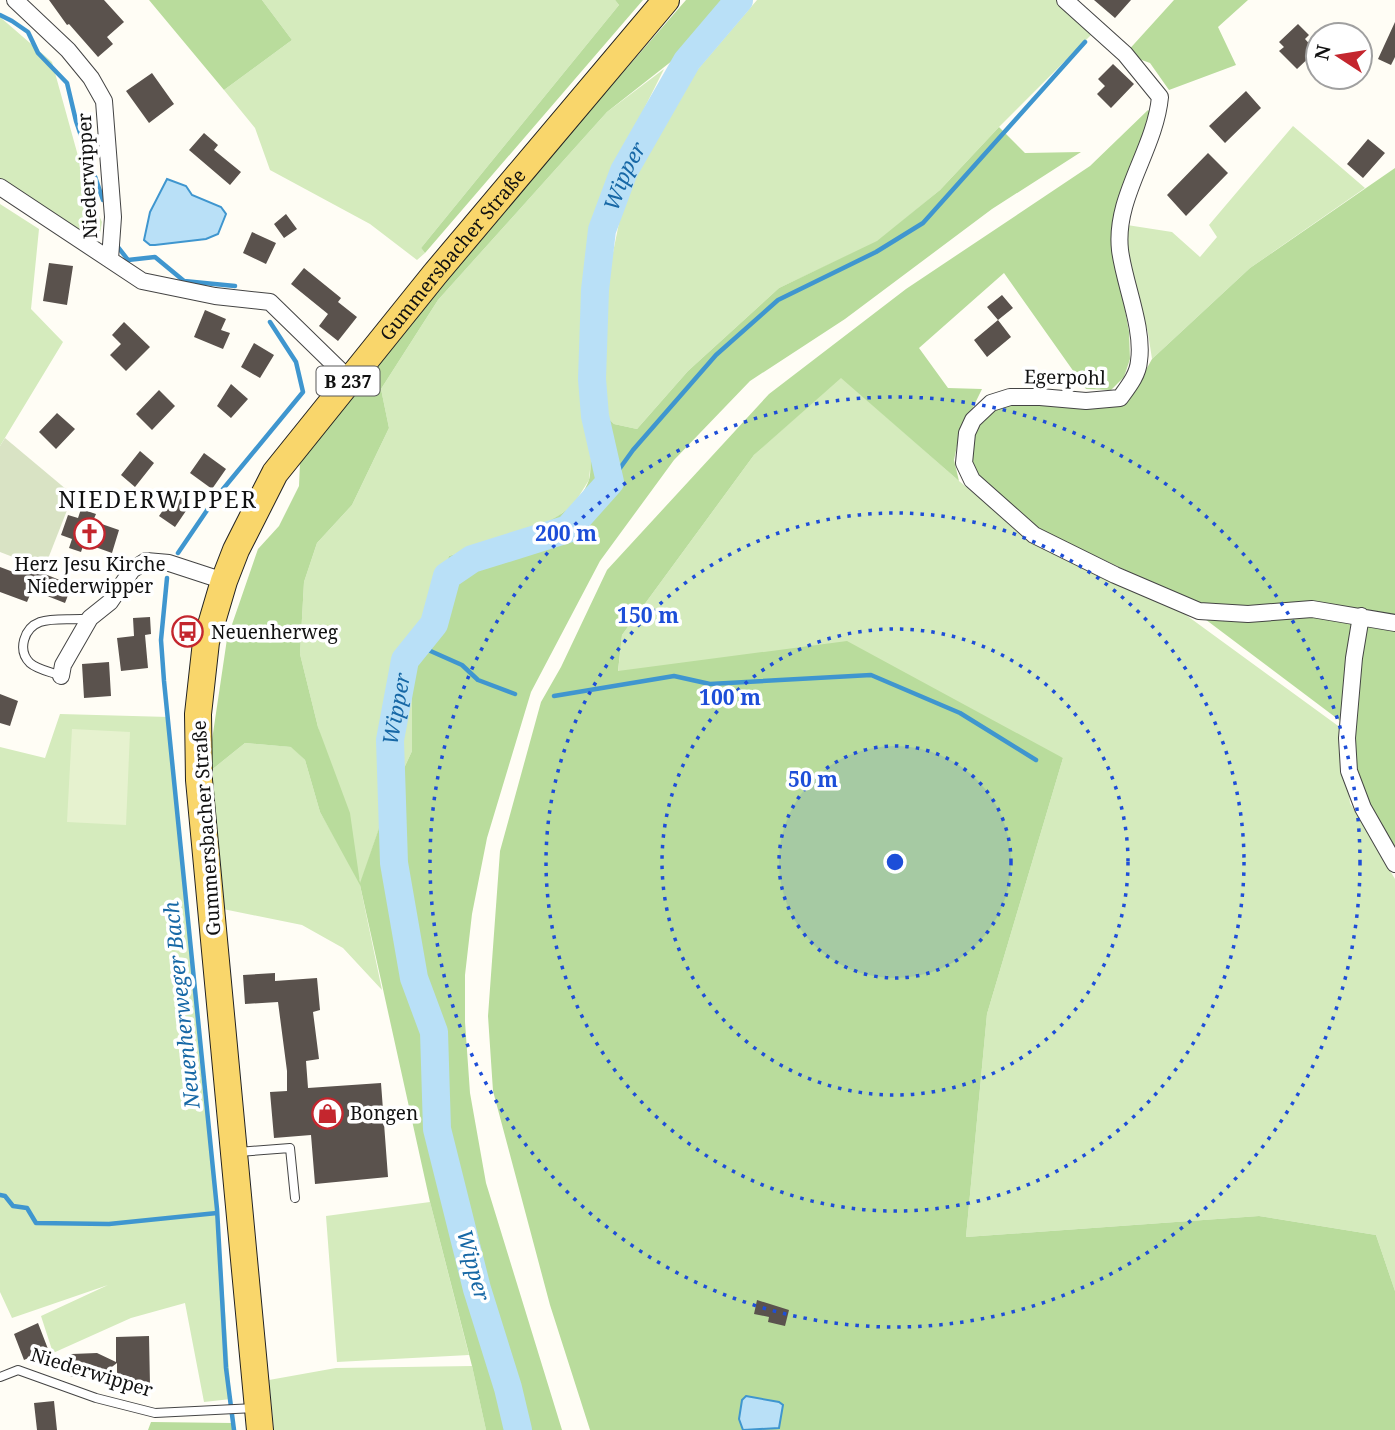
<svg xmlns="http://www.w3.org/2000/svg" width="1395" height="1430" viewBox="0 0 1395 1430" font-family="'Noto Serif',serif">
  <rect width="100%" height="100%" fill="#fffdf5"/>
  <!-- green -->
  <path fill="#d5ebbd" d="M262 0H615L619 5 421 248 425 253 417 260 370 224 270 170 255 128 224 90 292 40Z
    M757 0H1065L1097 29 999 127 940 190 877 242 779 288 688 371 637 429 614 424 600 410 604 297 620 218 637 164 698 69Z
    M0 17 52 62 88 192 102 222 98 245 47 208 0 178Z
    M664 69 615 167 594 237 585 303 586 414 591 459 589 480 574 504 549 523 449 556 412 644V751L387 805 360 885 382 990 343 948 302 925 223 909 209 772 245 743 292 747 305 760 320 812 360 882 318 727 300 654 304 582 317 543 352 505 389 428 381 389 438 300 607 112Z
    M1293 126 1365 188 1250 268 1152 359 1148 333 1124 247 1127 225 1172 232 1200 257 1217 237 1209 225Z
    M0 204 39 229 31 309 63 342 0 446Z
    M841 377 959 481 1031 540 1160 596 1341 728 1350 803 1395 879V1291L1376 1235 1259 1216 966 1237 987 1014 1063 758 618 672 622 635 754 455Z
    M60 714 169 717 218 1208 231 1399 204 1402 185 1303 131 1318 53 1353 41 1316 108 1285 12 1318 0 1292V747L45 758Z
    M430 1202 469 1355 337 1362 326 1216Z
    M472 1366 486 1430H274L269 1380 336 1368Z"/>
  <!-- forest -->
  <path fill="#b9dc9c" d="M149 0H262L292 40 224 90Z
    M615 0H643L425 253 421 248 619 5Z
    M686 0H722L682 53 607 112 438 300 381 389 389 428 352 505 317 543 304 582 300 654 318 727 350 813 360 883 387 805 412 751V644L449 556C492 542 572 528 589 480 591 474 590 465 591 459L611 447 600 410 614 424 637 429 688 371 779 288 877 241 940 190 999 127 1025 153 1081 152 992 209 845 319 750 381 674 460 600 561 531 692 487 838 472 914 465 975V1022L470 1093 486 1183 562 1430H486L472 1366 430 1202 360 885 320 812 305 760 291 747 245 743 209 772 212 740 227 639 258 549 279 526 299 486 300 462 440 283Z
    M1174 0H1248L1218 27 1236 65 1169 90 1150 63 1125 54Z
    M1148 110 1153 114 1114 249 1129 332 1130 359 1124 377 1111 390 1086 389 1004 273 919 348 948 388 982 389 959 436 954 460 959 481 841 378 754 455 622 635 618 671 847 641 1063 758 987 1014 966 1237 1259 1216 1376 1235 1395 1291V1430H590L550 1305 493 1091 488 1016 500 851 541 702 561 667 607 570 769 394 906 289 1090 166Z
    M1395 168V854L1367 806 1355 765V732L1165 589 1041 530 977 477 969 452 972 433 993 410 1006 402H1042L1084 409 1123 405 1136 388 1152 359 1250 268Z
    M151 1422 233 1423 234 1430H148Z"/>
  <!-- cemetery -->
  <path fill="#d9e3c4" d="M5 438 73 495 44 569 0 552V446Z"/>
  <!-- pitch -->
  <path fill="#e6f2cf" d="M72 729 130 732 126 825 67 822Z"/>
  <!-- water -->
  <path fill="#b9e0f7" stroke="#3f96cf" stroke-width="2" d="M167 179 186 186 192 195 221 207 226 214 218 234 206 239 155 245H150L144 240 150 212Z
    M746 1396 779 1402 783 1405 779 1428 743 1430 739 1419 742 1400Z"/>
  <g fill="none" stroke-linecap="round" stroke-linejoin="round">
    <!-- stream -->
    <path stroke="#3f96cf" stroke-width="4.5" d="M0 15 12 21 28 32 38 53 67 83 76 121 103 200
      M118 247 128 260 155 257 184 281 235 286
      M610 482 633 450 716 355 778 300 876 252 923 223 1085 42
      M178 553 214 500 303 392 296 362 270 322
      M167 578 161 640 164 681 217 1209 226 1368 234 1430
      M417 645 462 665 478 680 515 694
      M554 696 674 676 710 684 871 675 960 713 1036 760
      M0 1195 5 1196 13 1206 27 1208 36 1223 109 1224 217 1213"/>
    <!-- river -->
    <path stroke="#b9e0f7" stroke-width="28" id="s1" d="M518 1430 508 1388 477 1289 437 1129 434 1032 414 978 394 863 390 740 405 660 434 624 447 576 472 559 568 529 610 482 595 416 592 379 595 290 602 230 624 171 687 61 739 0"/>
  </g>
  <!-- building -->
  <path fill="#5a524d" d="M49 0H104L124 22 107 37 113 44 98 57 69 24 67 25Z
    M1094 0H1131L1115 18Z
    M1395 22V57L1391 65 1378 59Z
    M1298 24 1309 35 1305 39 1316 51 1297 69 1279 51 1284 47 1279 42Z
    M1113 64 1134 84 1111 108 1097 94 1105 86 1098 79Z
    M152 73 174 104 149 123 126 91Z
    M1246 91 1261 108 1225 143 1209 126Z
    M204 133 218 145 214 150 241 172 230 185 189 150Z
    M1368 139 1385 153 1363 178 1347 164Z
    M1208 153 1228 173 1186 216 1167 195Z
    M286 214 297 229 284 238 274 224Z
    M252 232 276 243 266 264 243 253Z
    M49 263 73 266 67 305 43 301Z
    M304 268 341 298 338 302 357 317 338 341 319 326 328 314 291 284Z
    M1002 295 1013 308 998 320 987 307Z
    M205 310 226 319 221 330 230 333 223 349 194 337Z
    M998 320 1011 337 987 357 974 340Z
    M124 322 150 347 126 371 110 355 121 344 112 335Z
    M254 343 274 355 260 378 241 367Z
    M231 384 248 399 231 418 217 406Z
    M159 390 175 406 152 430 136 414Z
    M57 413 75 429 56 449 39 432Z
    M140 451 154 463 135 487 121 475Z
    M204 453 226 469 212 489 190 473Z
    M174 494 190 505 175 527 159 516Z
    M81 509 96 514 93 521 119 530 112 553 84 543 81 552 69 548 72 539 61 535 68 515 78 518Z
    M20 564 72 585 65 603 32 590 27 602 0 592V567L16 573Z
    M150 617 151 634 145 635 148 668 121 671 117 638 134 636 133 618Z
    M109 662 111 696 84 698 82 664Z
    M0 694 18 701 10 726 0 723Z
    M275 973V981L317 978 320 1010 313 1012 319 1059 306 1061 308 1088 381 1083 388 1177 315 1184 311 1135 274 1138 270 1092 287 1091V1071L278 1002 245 1004 243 975Z
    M757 1300 789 1310 785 1326 768 1322 769 1317 754 1314Z
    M38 1323 48 1349 24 1360 14 1334Z
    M149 1336 150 1385 117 1386V1363L100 1376 75 1377 70 1376 64 1368 65 1359 72 1354 97 1353 116 1362V1337Z
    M54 1401 57 1430H37L34 1403Z"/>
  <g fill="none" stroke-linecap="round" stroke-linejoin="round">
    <defs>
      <path id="lane" d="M61 676C52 672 38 670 30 663 17 650 24 628 40 622 55 617 74 621 90 618
        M238 1152 290 1148 295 1198
        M0 1377 18 1370 96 1398 155 1413 255 1408"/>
      <path id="street" d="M15 0 68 50 91 78 104 101 113 217 110 259
        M1065 0 1125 54 1160 97C1155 150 1114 197 1120 250 1124 283 1144 328 1139 361 1138 375 1128 387 1120 398L1086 401 1040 397H1010L991 403 973 420 967 433 964 463 972 480 1034 535 1115 575 1199 611 1248 614 1312 609 1395 623
        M0 187 142 281 215 296 270 302 349 379
        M1361 616 1354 658 1347 738 1349 771 1363 808 1395 864
        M61 676 63 665 90 618 110 602 132 570 146 561 169 563 224 581"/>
      <g id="primary">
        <path id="s2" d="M260 1430 199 780 198 714 206 642 224 581 236 550 275 473 435 274 666 0"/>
      </g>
    </defs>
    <!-- lane casing -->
    <use href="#lane" stroke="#444" stroke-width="10"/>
    <!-- street casing -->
    <use href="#street" stroke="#444" stroke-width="18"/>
    <!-- primary casing -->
    <use href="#primary" stroke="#222" stroke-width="28"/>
    <!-- lane -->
    <use href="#lane" stroke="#fff" stroke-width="8"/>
    <!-- street -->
    <use href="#street" stroke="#fff" stroke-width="16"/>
    <!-- primary -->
    <use href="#primary" stroke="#f9d66b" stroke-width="26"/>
  </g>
  <!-- distance rings -->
  <circle cx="895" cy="862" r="116" fill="#1d4ed8" fill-opacity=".12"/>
  <g fill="none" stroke="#1d4ed8" stroke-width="3.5" stroke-dasharray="3.5 7">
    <circle cx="895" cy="862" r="116"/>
    <circle cx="895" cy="862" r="233"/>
    <circle cx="895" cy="862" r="349"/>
    <circle cx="895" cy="862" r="465"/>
  </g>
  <!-- icons -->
  <defs>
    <symbol id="church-ring" viewBox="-11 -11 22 22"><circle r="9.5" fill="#fff" stroke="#c4262e" stroke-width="1.5"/><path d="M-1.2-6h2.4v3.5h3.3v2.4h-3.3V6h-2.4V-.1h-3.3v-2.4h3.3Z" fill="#c4262e"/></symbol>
    <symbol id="bus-ring" viewBox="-11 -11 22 22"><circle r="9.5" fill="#fff" stroke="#c4262e" stroke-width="1.5"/><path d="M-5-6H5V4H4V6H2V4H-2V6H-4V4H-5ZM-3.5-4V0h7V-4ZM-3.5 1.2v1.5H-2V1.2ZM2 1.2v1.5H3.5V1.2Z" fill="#c4262e"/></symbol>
    <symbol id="shop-ring" viewBox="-11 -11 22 22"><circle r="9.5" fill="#fff" stroke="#c4262e" stroke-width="1.5"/><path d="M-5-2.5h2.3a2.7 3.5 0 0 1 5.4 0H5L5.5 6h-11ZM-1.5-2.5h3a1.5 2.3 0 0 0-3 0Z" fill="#c4262e"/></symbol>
  </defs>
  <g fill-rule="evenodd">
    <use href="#church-ring" x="72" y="516" width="35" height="35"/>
    <use href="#bus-ring" x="170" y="614" width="35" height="35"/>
    <use href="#shop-ring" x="310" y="1096" width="35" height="35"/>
  </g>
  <g text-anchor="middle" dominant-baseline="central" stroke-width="7" stroke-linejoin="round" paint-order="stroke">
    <!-- shield labels -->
    <rect fill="#fff" stroke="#585858" stroke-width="2" x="316.5" y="366.5" width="63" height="29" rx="5"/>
    <g font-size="18" font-weight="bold" fill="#111">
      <text x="348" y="381">B 237</text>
    </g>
    <!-- street labels -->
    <g font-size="19" fill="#111" stroke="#fff">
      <text transform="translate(87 176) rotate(-93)">Niederwipper</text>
      <text stroke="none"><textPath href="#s2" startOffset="1256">Gummersbacher Straße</textPath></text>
      <text transform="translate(1065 377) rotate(1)">Egerpohl</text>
      <text transform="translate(206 828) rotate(-94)">Gummersbacher Straße</text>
      <text transform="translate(92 1372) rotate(17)">Niederwipper</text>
    </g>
    <!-- poi labels -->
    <g font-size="19" fill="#111" stroke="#fff" text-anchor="start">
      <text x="90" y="564" text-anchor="middle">Herz Jesu Kirche<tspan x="90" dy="22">Niederwipper</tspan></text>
      <text x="211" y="632">Neuenherweg</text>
      <text x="350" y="1113">Bongen</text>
    </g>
    <!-- water labels -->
    <g font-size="21" font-style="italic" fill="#1768a6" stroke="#fff">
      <text stroke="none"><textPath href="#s1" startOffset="1390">Wipper</textPath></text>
      <text stroke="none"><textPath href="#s1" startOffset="738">Wipper</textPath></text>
      <text transform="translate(181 1005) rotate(-96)">Neuenherweger Bach</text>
      <text transform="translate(474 1265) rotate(75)">Wipper</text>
    </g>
    <!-- quarter labels -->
    <g font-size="23" letter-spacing="2" fill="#111" stroke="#fff">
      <text x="158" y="499">NIEDERWIPPER</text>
    </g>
  </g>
  <circle cx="895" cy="862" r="10" fill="#1d4ed8" stroke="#fff" stroke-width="3.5"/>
  <g font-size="21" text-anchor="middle" font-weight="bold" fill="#1d4ed8" stroke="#fff" stroke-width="7" stroke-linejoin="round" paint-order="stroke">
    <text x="566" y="541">200 m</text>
    <text x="648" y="623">150 m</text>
    <text x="730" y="705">100 m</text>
    <text x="813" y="787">50 m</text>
  </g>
  <!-- north arrow -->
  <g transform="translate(1339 56) rotate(282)"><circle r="33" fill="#ffffff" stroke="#a0a0a0" stroke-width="2"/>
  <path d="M0-5L12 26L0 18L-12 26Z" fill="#c4262e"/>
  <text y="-10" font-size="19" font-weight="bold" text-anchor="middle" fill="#111111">N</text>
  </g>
</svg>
